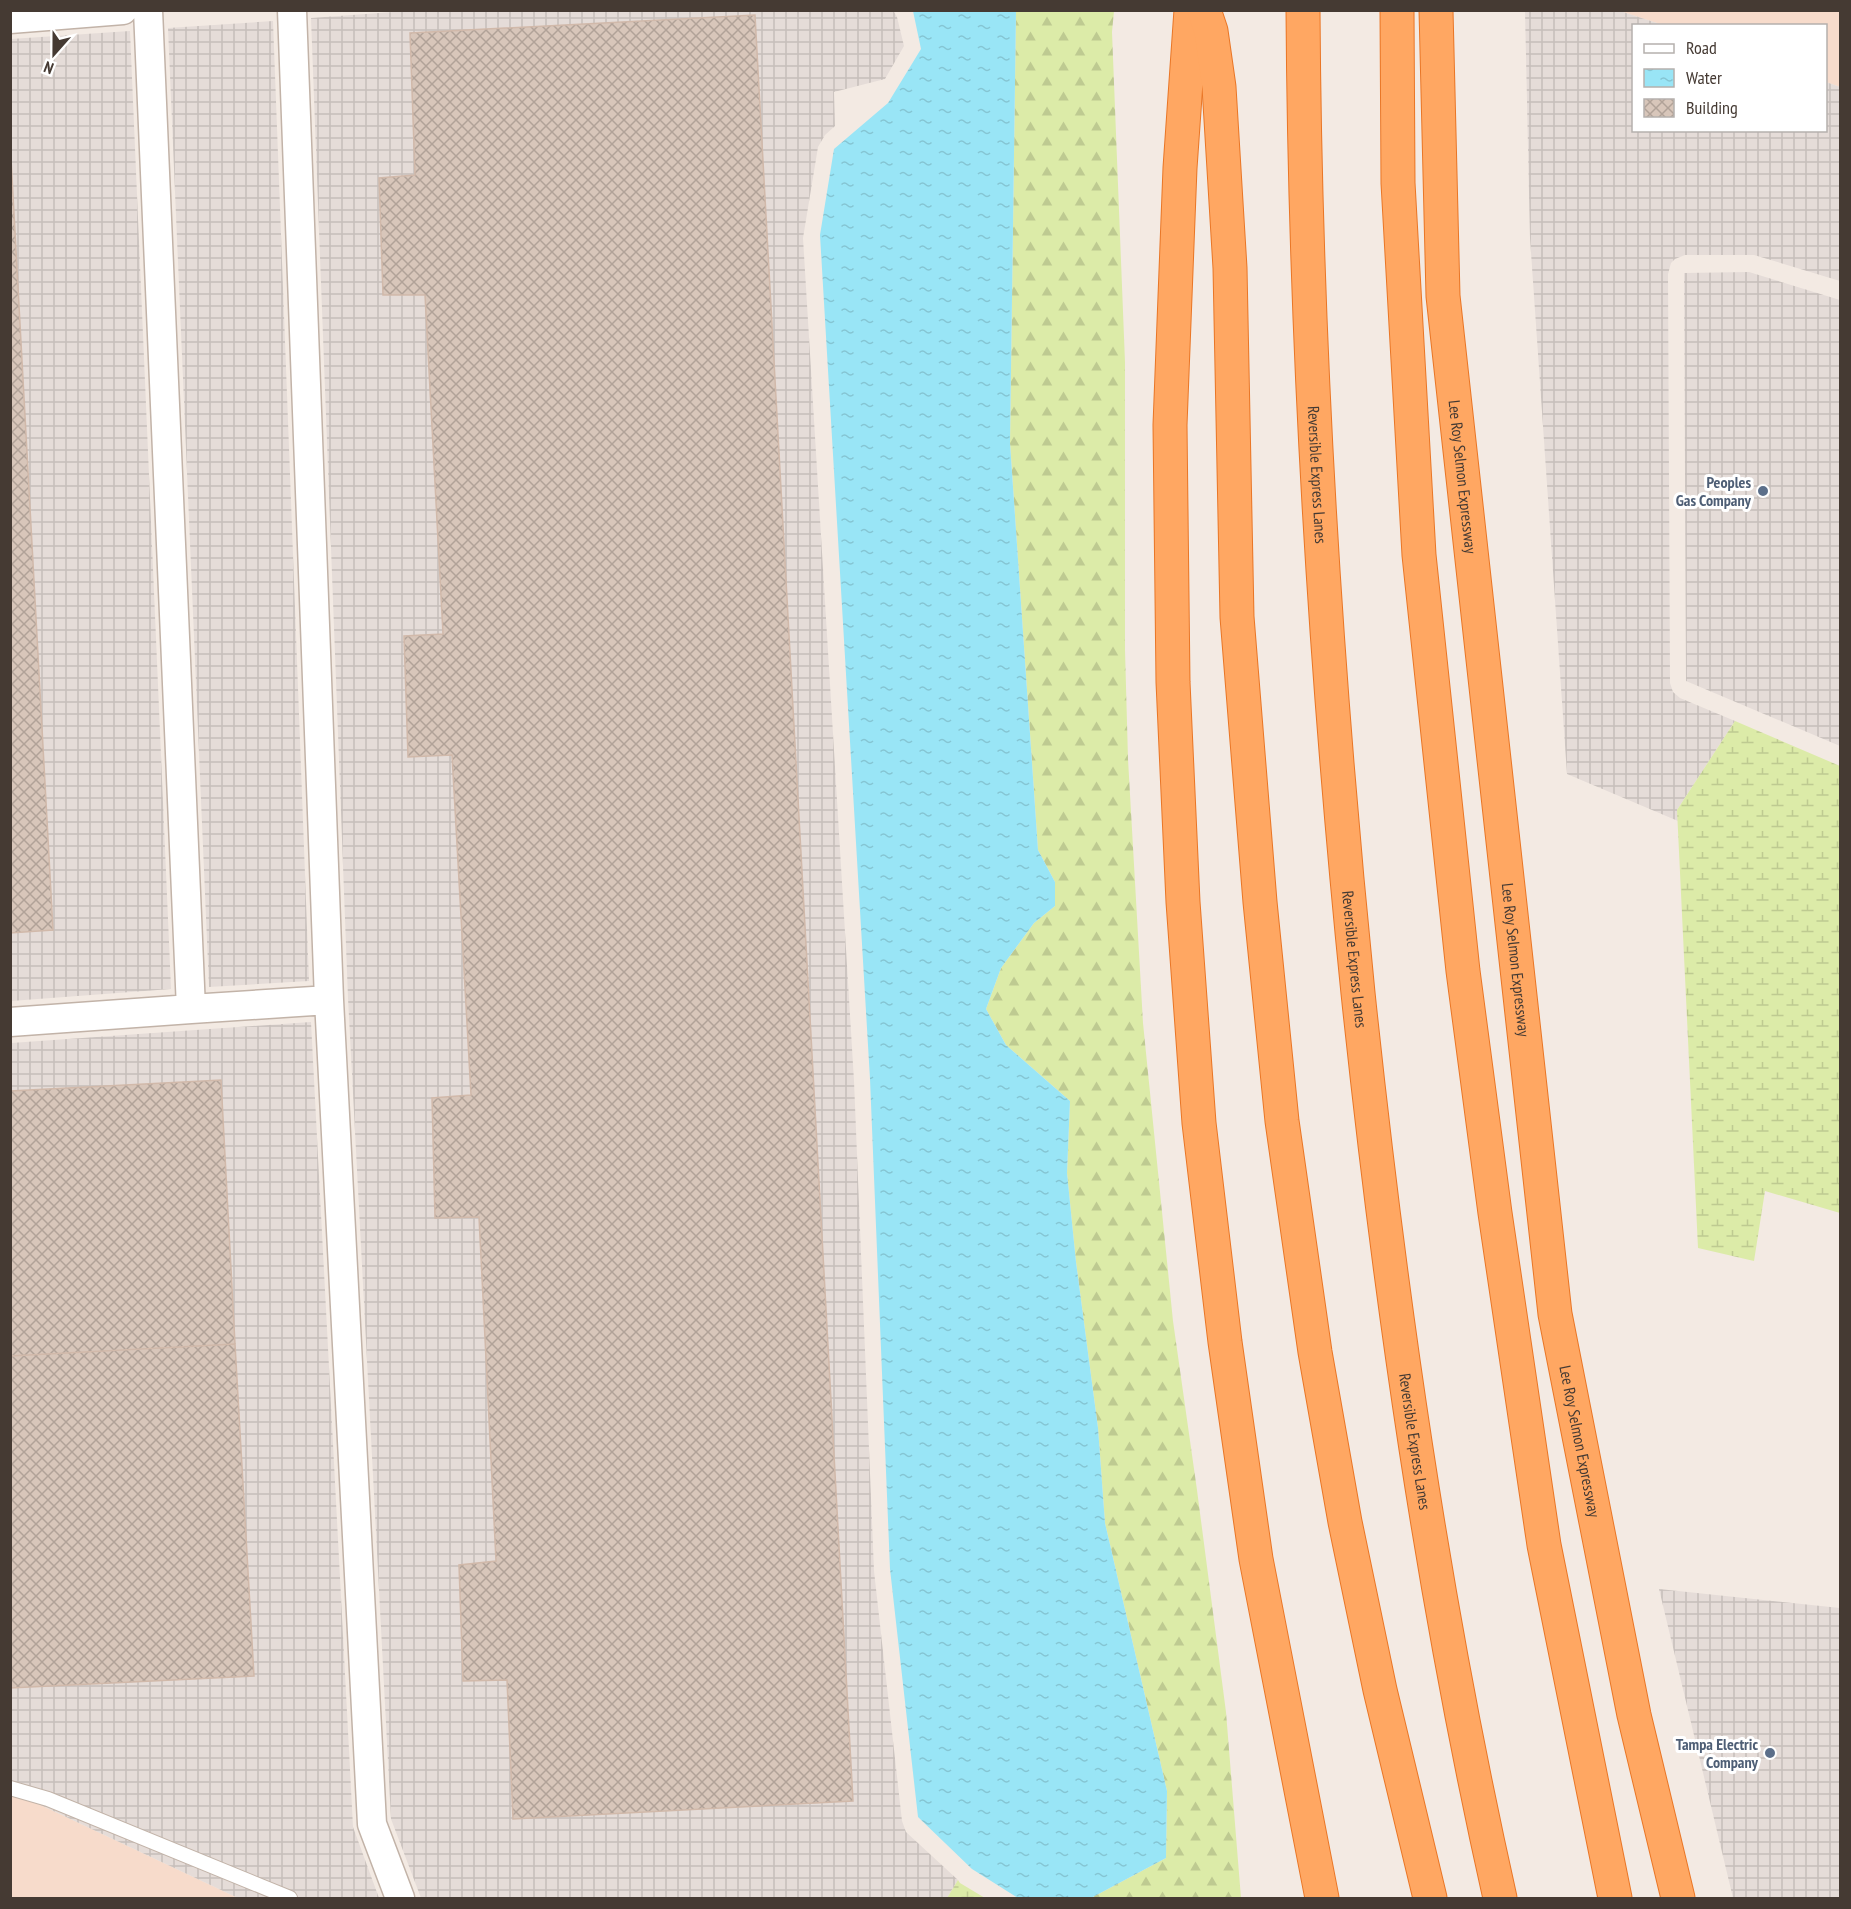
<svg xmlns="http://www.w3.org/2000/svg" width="1851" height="1909" viewBox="0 0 1851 1909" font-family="'PT Sans Narrow',sans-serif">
  <defs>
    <pattern id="industrial-grid" width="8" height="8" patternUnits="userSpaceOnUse" patternTransform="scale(1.5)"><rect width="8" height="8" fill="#e5dcd8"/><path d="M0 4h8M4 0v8" fill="none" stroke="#c6beba"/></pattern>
    <pattern id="forest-firs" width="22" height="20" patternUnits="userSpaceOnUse" patternTransform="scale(1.5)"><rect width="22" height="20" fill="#dceba8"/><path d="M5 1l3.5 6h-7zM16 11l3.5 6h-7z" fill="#beca91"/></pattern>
    <pattern id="wetland-marsh" width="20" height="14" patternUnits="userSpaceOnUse" patternTransform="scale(1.5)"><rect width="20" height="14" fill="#dceba8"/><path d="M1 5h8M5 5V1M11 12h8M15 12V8" fill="none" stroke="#beca91"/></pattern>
    <pattern id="water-ripples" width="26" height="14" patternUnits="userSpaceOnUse" patternTransform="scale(1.5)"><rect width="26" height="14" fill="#99e5f6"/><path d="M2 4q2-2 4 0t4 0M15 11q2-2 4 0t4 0" fill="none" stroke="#85c5d3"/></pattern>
    <pattern id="building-cross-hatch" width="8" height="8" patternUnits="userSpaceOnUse" patternTransform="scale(1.5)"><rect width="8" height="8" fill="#d8c6ba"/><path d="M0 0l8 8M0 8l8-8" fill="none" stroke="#b1a298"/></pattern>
  </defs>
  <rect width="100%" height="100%" fill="#f3eae3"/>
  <!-- commercial -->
  <path fill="#f7dbcb" d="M1620 11H1840V87L1826 82V26L1663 25Z
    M11 1791 238 1898H11Z"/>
  <!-- industrial -->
  <path fill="url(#industrial-grid)" d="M420 10H893L897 17 904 46 885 79 834 92 835 126 825 135 818 147 803 238 854 1081 874 1571 902 1821 906 1832 958 1880 947 1898H421L391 1819 348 998 311 18Z
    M1525 11H1620L1663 25 1634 26V130H1826V82L1840 87V281L1754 255H1685L1675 259 1671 263 1668 274 1670 683 1673 692 1680 698 1735 721 1677 810 1678 821 1567 774 1530 238Z
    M273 21 309 981 209 987 168 28Z
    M130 31 171 989 11 1001V39Z
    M1749 272 1840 300V746L1686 681 1684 273Z
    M311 1022 353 1827 379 1898H238L11 1791V1043Z
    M1659 1589 1840 1608V1898H1733Z"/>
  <!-- forest -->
  <path fill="url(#forest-firs)" d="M1016 11H1114L1112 32 1125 362V650L1128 759 1143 1023 1173 1321 1197 1490 1226 1712 1241 1898H1091L1166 1858 1167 1791 1105 1523 1098 1428 1076 1262 1067 1173 1070 1101 1006 1045 986 1009 1001 968 1034 923 1055 906V882L1038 850 1010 443Z"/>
  <!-- wetland -->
  <path fill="url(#wetland-marsh)" d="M1735 721 1840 766V1213L1765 1191 1754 1261 1698 1248 1677 810Z
    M958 1880 960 1883 985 1898H947Z"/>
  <!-- water -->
  <path fill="url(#water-ripples)" d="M913 11H1016L1010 443 1038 850 1055 882V906L1034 923 1001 968 986 1009 1006 1045 1070 1101 1067 1173 1076 1262 1098 1428 1105 1523 1167 1791 1166 1858 1091 1898H1018L972 1869 918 1817 890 1569 870 1079 820 235 834 149 888 103 921 49Z"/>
  <!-- building -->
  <path fill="url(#building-cross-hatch)" stroke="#d1b9aa" stroke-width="1.5" d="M755 15 853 1801 513 1819 507 1680 463 1681 459 1565 496 1561 479 1217 435 1218 432 1098 471 1095 452 755 408 757 404 636 443 634 425 295H383L379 178 415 175 410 33Z
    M10 140 53 930 10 933Z
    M221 1080 235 1344 10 1356V1091Z
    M235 1344 254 1676 10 1688V1356Z"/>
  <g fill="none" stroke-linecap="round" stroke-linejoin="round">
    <defs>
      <path id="service" d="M10 1788 48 1799 290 1898"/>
      <path id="minor" d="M10 19 123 10
        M329 1000 372 1824 400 1898
        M191 1009 329 1000 292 10
        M10 1022 191 1009 148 10"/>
      <g id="motorway">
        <path d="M1191 10 1180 168 1170 425 1173 682 1183 902 1199 1123 1225 1342 1256 1559 1322 1898"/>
        <path d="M1204 10 1211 31 1219 87 1230 268 1237 617 1260 902 1282 1121 1315 1352 1345 1522 1380 1690 1430 1898"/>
        <path id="s1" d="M1303 10C1305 338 1325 667 1358 993 1390 1297 1433 1600 1500 1898"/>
        <path d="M1397 10 1398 183 1419 555 1463 971 1495 1213 1544 1545 1615 1898"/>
        <path id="s2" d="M1436 10 1443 296 1555 1314 1634 1715 1678 1898"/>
      </g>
    </defs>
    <!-- service casing -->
    <use href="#service" stroke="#c2b3a8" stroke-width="16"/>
    <!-- minor casing -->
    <use href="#minor" stroke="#c2b3a8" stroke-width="31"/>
    <!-- motorway casing -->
    <use href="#motorway" stroke="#e97626" stroke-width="35"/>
    <!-- service -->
    <use href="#service" stroke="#fff" stroke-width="14"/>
    <!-- minor -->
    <use href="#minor" stroke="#fff" stroke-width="28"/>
    <!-- motorway -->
    <use href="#motorway" stroke="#ffa762" stroke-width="33"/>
  </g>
  <!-- markers -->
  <g fill="#5c6f8a" stroke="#fff" stroke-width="2">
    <circle cx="1763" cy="491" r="6"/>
    <circle cx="1770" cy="1753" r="6"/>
  </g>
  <g text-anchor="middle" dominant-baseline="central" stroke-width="6" stroke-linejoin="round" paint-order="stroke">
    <!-- street labels -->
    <g font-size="16" fill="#453a33" stroke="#fff">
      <text stroke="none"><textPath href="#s1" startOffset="465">Reversible Express Lanes</textPath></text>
      <text stroke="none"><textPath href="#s2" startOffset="468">Lee Roy Selmon Expressway</textPath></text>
      <text stroke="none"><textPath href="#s1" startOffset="951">Reversible Express Lanes</textPath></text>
      <text stroke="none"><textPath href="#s2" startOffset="954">Lee Roy Selmon Expressway</textPath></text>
      <text stroke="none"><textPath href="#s2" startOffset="1440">Lee Roy Selmon Expressway</textPath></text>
      <text stroke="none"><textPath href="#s1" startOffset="1437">Reversible Express Lanes</textPath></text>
    </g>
    <!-- service labels -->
    <g font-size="16" font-weight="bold" fill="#4e5e75" stroke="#fff" text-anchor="end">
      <text x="1751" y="482">Peoples<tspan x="1751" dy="18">Gas Company</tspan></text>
      <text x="1758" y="1744">Tampa Electric<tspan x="1758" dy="18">Company</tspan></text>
    </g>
  </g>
  <!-- border -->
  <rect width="1851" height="1909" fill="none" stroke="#453a33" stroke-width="24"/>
  <!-- legend -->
  <rect x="1632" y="24" width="195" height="108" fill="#ffffff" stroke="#b5b0ad" stroke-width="1.5"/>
  <rect x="1644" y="44" width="30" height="9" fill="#ffffff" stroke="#b5b0ad" stroke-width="1.5"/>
  <text x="1686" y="54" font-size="18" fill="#453a33">Road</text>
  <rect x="1644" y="69" width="30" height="18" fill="url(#water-ripples)" stroke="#b5b0ad" stroke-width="1.5"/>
  <text x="1686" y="84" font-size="18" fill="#453a33">Water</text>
  <rect x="1644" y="99" width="30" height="18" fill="url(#building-cross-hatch)" stroke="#b5b0ad" stroke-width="1.5"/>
  <text x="1686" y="114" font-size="18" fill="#453a33">Building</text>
  <!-- north arrow -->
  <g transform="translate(54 54) rotate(201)" stroke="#ffffff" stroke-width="4.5" paint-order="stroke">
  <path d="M0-4.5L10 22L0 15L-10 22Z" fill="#453a33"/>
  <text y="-9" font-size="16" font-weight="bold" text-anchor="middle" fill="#453a33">N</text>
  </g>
</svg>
